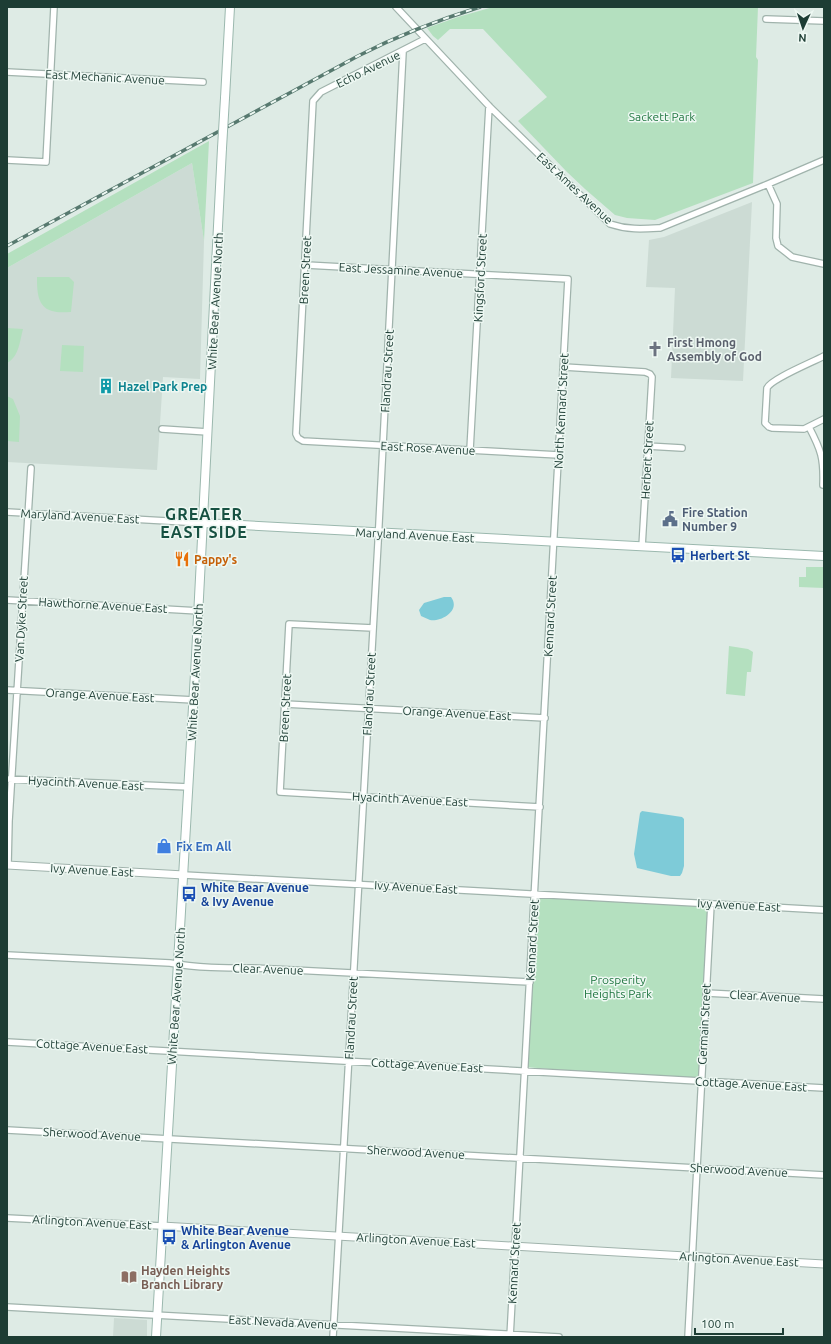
<svg xmlns="http://www.w3.org/2000/svg" width="831" height="1344" viewBox="0 0 831 1344" font-family="Ubuntu,sans-serif">
  <rect width="100%" height="100%" fill="#deebe5"/>
  <!-- built -->
  <path fill="#ccdbd4" d="M192 163 204 241 200 379 163 377 157 470 7 462V268Z
    M752 202 743 381 671 378 675 288 646 287 649 240 664 237Z
    M114 1318 147 1320V1337H113Z"/>
  <!-- green -->
  <path fill="#b4e0bf" d="M493 7H758L756 57 758 60 753 183 655 220 627 218 615 215 585 189 567 172 518 121 547 97 483 29H450L438 40 433 36 427 28 458 17Z
    M209 141 204 241 192 163 7 268V254Z
    M37 277H69L74 282 71 312C65 312 58 313 52 311 37 307 37 290 37 277Z
    M7 328 23 329C20 340 19 357 7 363Z
    M62 345 84 346 83 372 60 371Z
    M7 396 13 399 20 416 19 442 7 441Z
    M806 567H824V588L799 587V577H806Z
    M729 646 748 649 753 652 751 672H747L745 696 726 694Z
    M535 894 711 904 701 1081 525 1067Z"/>
  <!-- water -->
  <path fill="#7ecbd8" d="M444 597H451C461 610 442 622 430 620 427 619 424 617 421 616L419 610 424 603Z
    M642 811 682 817 684 819V866L682 873 680 876H671L637 868 634 854 640 813Z"/>
  <g fill="none" stroke-linecap="round" stroke-linejoin="round">
    <defs>
      <path id="minor" d="M396 7 489 106 610 224C628 230 642 229 660 228L768 184 824 160
        M766 19 824 21
        M425 39 321 92 313 101 296 434 298 438 303 441 559 455
        M7 72 203 82
        M7 160 46 162 54 7
        M768 184 777 204 776 238 778 246 792 257 824 264
        M306 265 568 279 510 1337
        M824 356C813 362 771 379 767 388L765 423 769 427 772 428 804 429 824 419
        M564 367 645 372 650 374 652 377 642 547
        M809 427C821 450 824 458 823 485H824
        M162 429 208 432
        M647 446 682 448
        M470 450 489 106
        M7 512 203 523
        M7 600 199 611
        M373 628 289 624 280 792 540 807
        M7 690 194 700
        M285 704 545 718
        M7 779 189 787
        M8 865 9 821 31 468
        M184 875 824 910
        M7 955 170 963C197 968 225 968 253 968L530 982
        M706 993 824 999
        M7 1042 824 1088
        M7 1130 824 1175
        M7 1218 162 1226
        M7 1307 559 1337
        M333 1337 378 543 403 52
        M688 1337 711 904"/>
      <path id="tertiary" d="M7 865 184 875
        M162 1226 824 1264"/>
      <path id="secondary" d="M225 98 230 7
        M203 523 824 556
        M156 1337 196 656 222 148"/>
    </defs>
    <!-- minor casing -->
    <use href="#minor" stroke="#a0b3ac" stroke-width="8"/>
    <!-- tertiary casing -->
    <use href="#tertiary" stroke="#a0b3ac" stroke-width="9"/>
    <!-- secondary casing -->
    <use href="#secondary" stroke="#9bb8ae" stroke-width="10"/>
    <!-- minor -->
    <use href="#minor" stroke="#fff" stroke-width="5.5"/>
    <!-- tertiary -->
    <use href="#tertiary" stroke="#fff" stroke-width="7"/>
    <!-- secondary -->
    <use href="#secondary" stroke="#fff" stroke-width="8"/>
    <defs>
      <path id="rail" d="M7 246 358 56C397 36 438 20 480 7"/>
    </defs>
    <!-- rail casing -->
    <use href="#rail" stroke="#57796f" stroke-width="3.5"/>
    <!-- rail -->
    <use href="#rail" stroke="#eef8f3" stroke-width="2" stroke-dasharray="6" stroke-linecap="butt"/>
    <defs>
      <path id="secondary-bridge" d="M222 148 225 98"/>
    </defs>
    <!-- secondary-bridge casing -->
    <use href="#secondary-bridge" stroke="#9bb8ae" stroke-width="10" stroke-linecap="butt"/>
    <!-- secondary-bridge -->
    <use href="#secondary-bridge" stroke="#fff" stroke-width="8"/>
  </g>
  <!-- icons -->
  <defs>
    <symbol id="church-bare" viewBox="-9 -9 18 18"><path d="M-1.2-6h2.4v3.5h3.3v2.4h-3.3V6h-2.4V-.1h-3.3v-2.4h3.3Z" fill="#6b7280" stroke="#eef8f3" stroke-width="2.5" paint-order="stroke"/></symbol>
    <symbol id="building-bare" viewBox="-9 -9 18 18"><path d="M-4-6H4V6H1V3H-1V6H-4ZM-2.5-4.3h1.7v1.8h-1.7ZM.8-4.3h1.7v1.8H.8ZM-2.5-1h1.7V.8h-1.7ZM.8-1h1.7V.8H.8Z" fill="#0f9aa8" stroke="#eef8f3" stroke-width="2.5" paint-order="stroke"/></symbol>
    <symbol id="civic-bare" viewBox="-9 -9 18 18"><path d="M-.6-6.5H3V-4.5H.6V-3L4-1V1h2V6H-6V1h2V-1L-.6-3ZM-1.2 2.5V6h2.4V2.5Z" fill="#5c6f8a" stroke="#eef8f3" stroke-width="2.5" paint-order="stroke"/></symbol>
    <symbol id="bus-bare" viewBox="-9 -9 18 18"><path d="M-5-6H5V4H4V6H2V4H-2V6H-4V4H-5ZM-3.5-4V0h7V-4ZM-3.5 1.2v1.5H-2V1.2ZM2 1.2v1.5H3.5V1.2Z" fill="#1a4fb4" stroke="#eef8f3" stroke-width="2.5" paint-order="stroke"/></symbol>
    <symbol id="restaurant-bare" viewBox="-9 -9 18 18"><path d="M-5-6h1v4h1v-4h1v4h1v-4h1v5L-1.5 .5V6h-2V.5L-5-1ZM5-6V6H3V1.5H1.5Q1.5-4 5-6Z" fill="#e8710a" stroke="#eef8f3" stroke-width="2.5" paint-order="stroke"/></symbol>
    <symbol id="shop-bare" viewBox="-9 -9 18 18"><path d="M-5-2.5h2.3a2.7 3.5 0 0 1 5.4 0H5L5.5 6h-11ZM-1.5-2.5h3a1.5 2.3 0 0 0-3 0Z" fill="#3f7fe0" stroke="#eef8f3" stroke-width="2.5" paint-order="stroke"/></symbol>
    <symbol id="library-bare" viewBox="-9 -9 18 18"><path d="M-6-4Q-3-5.5-.7-3.5V5Q-3 3-6 4ZM6-4Q3-5.5 .7-3.5V5Q3 3 6 4Z" fill="#8d6e63" stroke="#eef8f3" stroke-width="2.5" paint-order="stroke"/></symbol>
  </defs>
  <g fill-rule="evenodd">
    <use href="#church-bare" x="644" y="338" width="22" height="22"/>
    <use href="#building-bare" x="95" y="375" width="22" height="22"/>
    <use href="#civic-bare" x="659" y="508" width="22" height="22"/>
    <use href="#bus-bare" x="667" y="544" width="22" height="22"/>
    <use href="#restaurant-bare" x="171" y="548" width="22" height="22"/>
    <use href="#shop-bare" x="153" y="835" width="22" height="22"/>
    <use href="#bus-bare" x="178" y="883" width="22" height="22"/>
    <use href="#bus-bare" x="158" y="1226" width="22" height="22"/>
    <use href="#library-bare" x="118" y="1266" width="22" height="22"/>
  </g>
  <g text-anchor="middle" dominant-baseline="central" stroke-width="3" stroke-linejoin="round" paint-order="stroke">
    <!-- street labels -->
    <g font-size="12" fill="#1d3d34" stroke="#eef8f3">
      <text transform="translate(368 69) rotate(-26)">Echo Avenue</text>
      <text transform="translate(105 77) rotate(3)">East Mechanic Avenue</text>
      <text transform="translate(575 188) rotate(43)">East Ames Avenue</text>
      <text transform="translate(305 270) rotate(-87)">Breen Street</text>
      <text transform="translate(401 270) rotate(3)">East Jessamine Avenue</text>
      <text transform="translate(480 278) rotate(-87)">Kingsford Street</text>
      <text transform="translate(215 301) rotate(-87)">White Bear Avenue North</text>
      <text transform="translate(387 371) rotate(-87)">Flandrau Street</text>
      <text transform="translate(561 411) rotate(-87)">North Kennard Street</text>
      <text transform="translate(428 448) rotate(3)">East Rose Avenue</text>
      <text transform="translate(647 460) rotate(-87)">Herbert Street</text>
      <text transform="translate(80 516) rotate(3)">Maryland Avenue East</text>
      <text transform="translate(415 535) rotate(3)">Maryland Avenue East</text>
      <text transform="translate(103 605) rotate(3)">Hawthorne Avenue East</text>
      <text transform="translate(550 616) rotate(-87)">Kennard Street</text>
      <text transform="translate(21 619) rotate(-87)">Van Dyke Street</text>
      <text transform="translate(195 672) rotate(-87)">White Bear Avenue North</text>
      <text transform="translate(369 694) rotate(-87)">Flandrau Street</text>
      <text transform="translate(100 695) rotate(3)">Orange Avenue East</text>
      <text transform="translate(285 708) rotate(-87)">Breen Street</text>
      <text transform="translate(457 713) rotate(3)">Orange Avenue East</text>
      <text transform="translate(86 783) rotate(3)">Hyacinth Avenue East</text>
      <text transform="translate(410 799) rotate(3)">Hyacinth Avenue East</text>
      <text transform="translate(92 870) rotate(3)">Ivy Avenue East</text>
      <text transform="translate(416 887) rotate(3)">Ivy Avenue East</text>
      <text transform="translate(739 905) rotate(3)">Ivy Avenue East</text>
      <text transform="translate(532 940) rotate(-87)">Kennard Street</text>
      <text transform="translate(268 969) rotate(2)">Clear Avenue</text>
      <text transform="translate(176 996) rotate(-86)">White Bear Avenue North</text>
      <text transform="translate(765 996) rotate(3)">Clear Avenue</text>
      <text transform="translate(351 1018) rotate(-87)">Flandrau Street</text>
      <text transform="translate(704 1024) rotate(-87)">Germain Street</text>
      <text transform="translate(92 1046) rotate(3)">Cottage Avenue East</text>
      <text transform="translate(427 1065) rotate(3)">Cottage Avenue East</text>
      <text transform="translate(751 1084) rotate(3)">Cottage Avenue East</text>
      <text transform="translate(92 1134) rotate(3)">Sherwood Avenue</text>
      <text transform="translate(416 1152) rotate(3)">Sherwood Avenue</text>
      <text transform="translate(739 1170) rotate(3)">Sherwood Avenue</text>
      <text transform="translate(92 1222) rotate(3)">Arlington Avenue East</text>
      <text transform="translate(416 1240) rotate(3)">Arlington Avenue East</text>
      <text transform="translate(739 1259) rotate(3)">Arlington Avenue East</text>
      <text transform="translate(514 1263) rotate(-87)">Kennard Street</text>
      <text transform="translate(283 1322) rotate(3)">East Nevada Avenue</text>
    </g>
    <!-- park labels -->
    <g font-size="12" fill="#237843" stroke="#eef8f3">
      <text x="662" y="116">Sackett Park</text>
      <text x="618" y="979">Prosperity<tspan x="618" dy="14">Heights Park</tspan></text>
    </g>
    <!-- worship labels -->
    <g font-size="12" font-weight="bold" fill="#5b616d" stroke="#eef8f3" text-anchor="start">
      <text x="667" y="342">First Hmong<tspan x="667" dy="14">Assembly of God</tspan></text>
    </g>
    <!-- culture labels -->
    <g font-size="12" font-weight="bold" fill="#0d838f" stroke="#eef8f3" text-anchor="start">
      <text x="118" y="386">Hazel Park Prep</text>
    </g>
    <!-- service labels -->
    <g font-size="12" font-weight="bold" fill="#4e5e75" stroke="#eef8f3" text-anchor="start">
      <text x="682" y="512">Fire Station<tspan x="682" dy="14">Number 9</tspan></text>
    </g>
    <!-- transit labels -->
    <g font-size="12" font-weight="bold" fill="#164399" stroke="#eef8f3" text-anchor="start">
      <text x="690" y="555">Herbert St</text>
      <text x="201" y="887">White Bear Avenue<tspan x="201" dy="14">&amp; Ivy Avenue</tspan></text>
      <text x="181" y="1230">White Bear Avenue<tspan x="181" dy="14">&amp; Arlington Avenue</tspan></text>
    </g>
    <!-- food labels -->
    <g font-size="12" font-weight="bold" fill="#c56008" stroke="#eef8f3" text-anchor="start">
      <text x="194" y="559">Pappy's</text>
    </g>
    <!-- shop labels -->
    <g font-size="12" font-weight="bold" fill="#366cbe" stroke="#eef8f3" text-anchor="start">
      <text x="176" y="846">Fix Em All</text>
    </g>
    <!-- education labels -->
    <g font-size="12" font-weight="bold" fill="#785e54" stroke="#eef8f3" text-anchor="start">
      <text x="141" y="1270">Hayden Heights<tspan x="141" dy="14">Branch Library</tspan></text>
    </g>
    <!-- district labels -->
    <g font-size="16" font-weight="bold" letter-spacing="1" fill="#175142" stroke="#eef8f3">
      <text x="204" y="514">GREATER<tspan x="204" dy="18">EAST SIDE</tspan></text>
    </g>
  </g>
  <!-- border -->
  <rect width="831" height="1344" fill="none" stroke="#1d3d34" stroke-width="16"/>
  <!-- north arrow -->
  <g transform="translate(803 28) rotate(183)" stroke="#eef8f3" stroke-width="3" paint-order="stroke">
  <path d="M0-3L7 15L0 10L-7 15Z" fill="#1d3d34"/>
  <text y="-6" font-size="11" font-weight="bold" text-anchor="middle" fill="#1d3d34">N</text>
  </g>
  <!-- scale -->
  <path d="M695 1328v6h88v-6" fill="none" stroke="#1d3d34" stroke-width="2"/>
  <text x="701" y="1328" font-size="12" fill="#1d3d34" stroke="#eef8f3" stroke-width="3" paint-order="stroke">100 m</text>
</svg>
